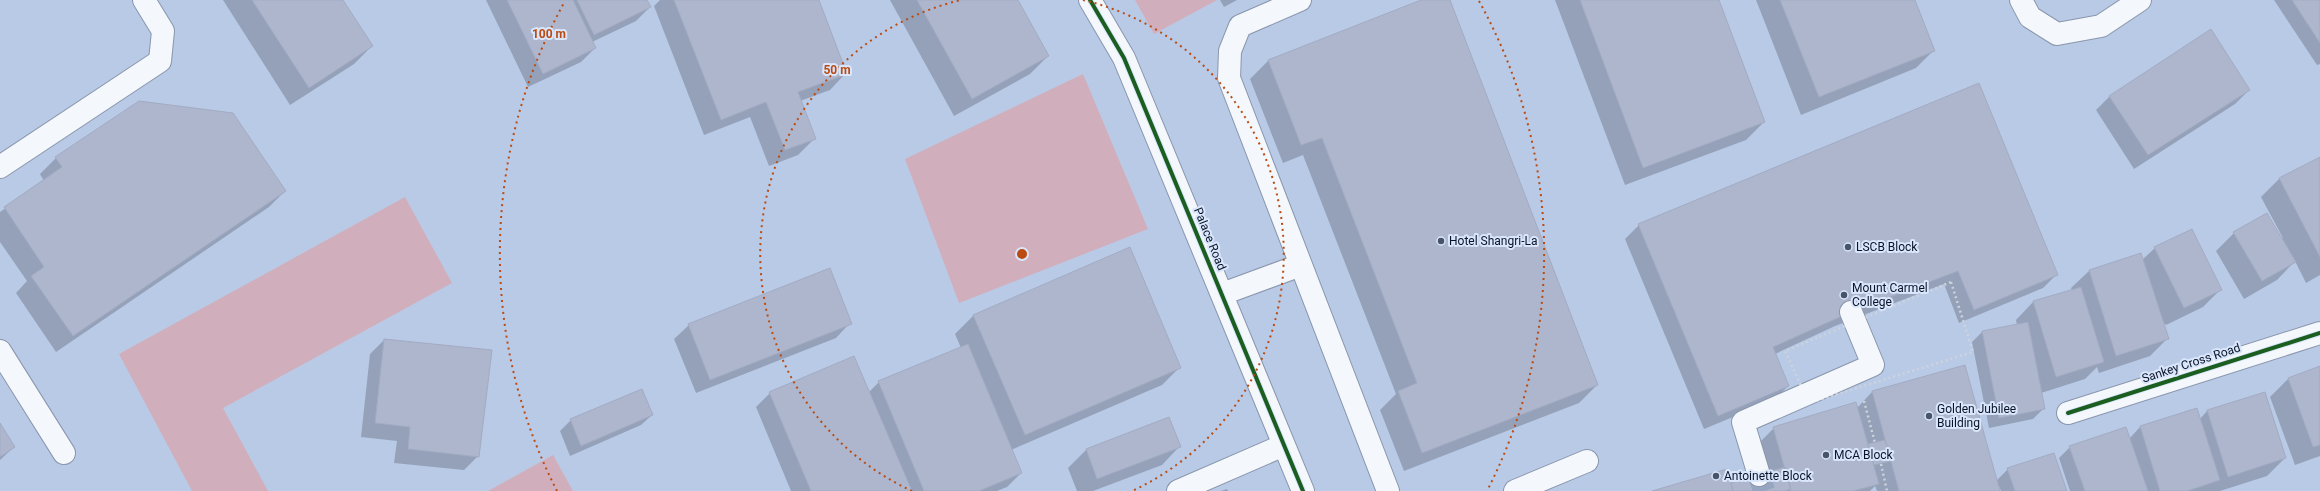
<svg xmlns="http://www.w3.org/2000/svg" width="2320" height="491" viewBox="0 0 2320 491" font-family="Roboto,sans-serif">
  <rect width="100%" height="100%" fill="#b9cae7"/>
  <!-- green -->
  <path fill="#d1aebb" d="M1135 0H1217L1154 34Z
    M1083 74 1148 229 959 303 905 159Z
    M405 197 452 283 223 408 268 491H192L119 354Z
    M553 455 573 491H488Z"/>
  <!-- shadow -->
  <path fill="#0003" d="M223 0H342L372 46 354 64 290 105Z
    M486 0H646L650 7 636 21 592 42 595 48 581 62 528 87Z
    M660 0H818L846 73 830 90 800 101 815 138 798 155 769 166 750 117 704 135 654 6Z
    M890 0H1017L1048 56 1030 74 954 116Z
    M1220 0H1237L1224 7Z
    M1424 0H1449L1597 385 1579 403 1404 471 1380 410 1396 394 1303 155 1283 163 1250 79 1269 60Z
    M1555 0H1718L1764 122 1746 140 1625 185Z
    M1756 0H1914L1934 50 1916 68 1801 115Z
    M2274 0H2320V64L2317 65Z
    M2249 90 2235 104 2134 169 2096 110 2110 96Z
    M56 158 285 191 269 207 56 352 16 293 27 281 0 242V212L44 181 40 174Z
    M2320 158V275L2306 283 2295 261 2277 280 2244 299 2216 251 2234 233 2283 238 2261 197 2279 179Z
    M1639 225 2057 274 2043 288 1959 323 1944 284 1835 326 1775 354 1788 386 1774 400 1704 429 1625 239Z
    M2155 248 2221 289 2203 307 2166 325 2162 321 2168 338 2150 356 2099 373 2097 367 2085 379 2041 393 2044 408 2033 419 1989 428 1972 342 1983 331 2017 325 2016 320 2033 302 2072 290 2071 288 2089 271 2142 260Z
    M1129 249 1180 367 1162 385 1011 450 1021 473 1007 487 997 491H791L756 407 770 393 869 392 879 382 961 348 955 334 973 316Z
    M850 323 836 338 696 393 674 339 689 325Z
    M384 340 478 456 464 470 394 463 397 441 361 437 370 354Z
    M1964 366 1996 481 2008 469 2066 491H2001L1999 486 1998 491H1877L1875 486 1870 491H1655L1731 484 1766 474 1758 444 1774 428 1857 408 1872 392Z
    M2320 367V456L2295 465 2270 397 2288 379Z
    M2207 411 2285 458 2267 476 2220 491H2070L2059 458 2070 447 2129 439 2140 427 2200 419Z
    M652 415 641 425 570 456 560 431 571 420Z
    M1169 418 1179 447 1162 465 1093 491H1077L1068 468 1086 450Z
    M0 425 14 447 0 460Z
    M1227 489 1228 491H1221Z"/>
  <!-- building -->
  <path fill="#adb6cc" stroke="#a2abc2" d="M252 0H343L373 46 309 88Z
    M507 0H573L596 48 543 74Z
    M577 0H647L651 7 594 35Z
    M674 0H819L847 74 798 92 816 139 785 150 766 102 721 120Z
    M917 0H1018L1049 56 972 99Z
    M1421 0H1450L1598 385 1422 453 1398 391 1417 383 1322 138 1301 145 1268 60Z
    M1580 0H1719L1765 122 1643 168Z
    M1780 0H1915L1935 51 1819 97Z
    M2292 0H2320V43Z
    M2211 29 2250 90 2148 155 2109 96Z
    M1979 83 2058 275 1974 310 1958 271 1851 312 1773 347 1789 386 1718 416 1638 224Z
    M139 101 233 113 286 191 73 336 31 276 44 267 4 207 62 167 55 157Z
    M2320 157V257L2279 178Z
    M2267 213 2296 262 2262 281 2233 232Z
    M2192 229 2222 290 2184 308 2154 247Z
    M1130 247 1181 368 1025 435 973 315Z
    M2141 253 2169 339 2116 356 2089 270Z
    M830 268 852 324 710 380 688 324Z
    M2081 287 2104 362 2056 377 2033 301Z
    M2028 322 2045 409 1999 418 1982 331Z
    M384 339 492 350 479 457 408 449 410 427 375 423Z
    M968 344 1022 473 979 491H924L878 381Z
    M854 356 912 491H811L769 392Z
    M1965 365 2000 491H1899L1872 391Z
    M2320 366V445L2313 447 2288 378Z
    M642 389 653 415 581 446 570 419Z
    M2265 392 2286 458 2228 477 2207 410Z
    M1856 402 1879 484 1853 491H1791L1773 427Z
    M2197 408 2220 480 2187 491H2160L2140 426Z
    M1169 417 1181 447 1097 479 1086 449Z
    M0 423 15 447 0 457Z
    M2126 427 2148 491H2085L2069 446Z
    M1885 440 1891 461 1874 465 1868 444Z
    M2054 453 2067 491H2015L2007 468Z
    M1785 467 1791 489 1784 491H1733L1731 483Z
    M1727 469 1733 491H1652Z"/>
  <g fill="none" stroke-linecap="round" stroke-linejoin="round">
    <!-- minor-tunnel -->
    <path stroke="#96a6c0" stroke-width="22" stroke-dasharray="22 11" stroke-linecap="butt" d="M1759 475 1764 491"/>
    <defs>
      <path id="minor" d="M1090 0 1124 58 1303 491
        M1300 0 1240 26 1230 51 1229 78 1388 491
        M2021 0 2030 17 2057 34 2101 26 2140 0
        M0 167 160 61 163 31 144 0
        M1222 294 1301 265
        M0 351 64 453
        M2068 413 2320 333
        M1759 475 1743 422 1873 365 1851 312
        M1178 491 1284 445
        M1515 491 1587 461"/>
    </defs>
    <!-- minor casing -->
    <use href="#minor" stroke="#8996ac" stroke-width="24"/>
    <!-- path -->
    <path stroke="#cdd3dc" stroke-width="2.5" stroke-dasharray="2 3" stroke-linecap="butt" d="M1951 282 1973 352 1809 403 1785 351Z
      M1864 401 1875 443
      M1881 464 1887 491"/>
    <!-- minor -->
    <use href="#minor" stroke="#f4f7fb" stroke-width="22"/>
    <defs>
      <path id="cycleway" d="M1090 0 1124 58 1303 491
        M2068 413 2320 333"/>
    </defs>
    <!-- cycleway casing -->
    <use href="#cycleway" stroke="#d9e6fc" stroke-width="6"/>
    <!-- cycleway -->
    <use href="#cycleway" stroke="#1b5e20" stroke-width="4"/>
  </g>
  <!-- distance rings -->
  <g fill="none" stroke="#bb4b11" stroke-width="2" stroke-dasharray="2 4">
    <path d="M912 491A261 261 0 0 1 961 0M1083 0A261 261 0 0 1 1132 491"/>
    <path d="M557 491A522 522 0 0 1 565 1M1479 1A522 522 0 0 1 1487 491"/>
  </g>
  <!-- markers -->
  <g fill="#47546a" stroke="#d9e6fc" stroke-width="1.5">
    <circle cx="1441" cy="241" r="4"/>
    <circle cx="1848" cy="247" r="4"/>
    <circle cx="1844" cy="295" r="4"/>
    <circle cx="1929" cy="416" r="4"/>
    <circle cx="1826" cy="455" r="4"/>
    <circle cx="1716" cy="476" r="4"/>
  </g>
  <g text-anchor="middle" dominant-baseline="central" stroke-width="4" stroke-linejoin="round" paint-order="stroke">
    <!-- street labels -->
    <g font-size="12" fill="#091426" stroke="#d9e6fc">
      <text transform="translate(1210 239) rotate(68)">Palace Road</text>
      <text transform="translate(2191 363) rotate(-18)">Sankey Cross Road</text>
    </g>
    <!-- poi labels -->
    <g font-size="12" fill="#091426" stroke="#d9e6fc" text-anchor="start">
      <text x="1449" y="241">Hotel Shangri-La</text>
      <text x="1856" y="247">LSCB Block</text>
      <text x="1852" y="288">Mount Carmel<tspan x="1852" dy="14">College</tspan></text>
      <text x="1937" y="409">Golden Jubilee<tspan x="1937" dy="14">Building</tspan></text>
      <text x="1834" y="455">MCA Block</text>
      <text x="1724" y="476">Antoinette Block</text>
    </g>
  </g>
  <circle cx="1022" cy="254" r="6" fill="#bb4b11" stroke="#d9e6fc" stroke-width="2"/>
  <g font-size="12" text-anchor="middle" font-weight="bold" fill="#bb4b11" stroke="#d9e6fc" stroke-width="4" stroke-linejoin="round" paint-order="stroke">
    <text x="549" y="38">100 m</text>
    <text x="837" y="74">50 m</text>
  </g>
</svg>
